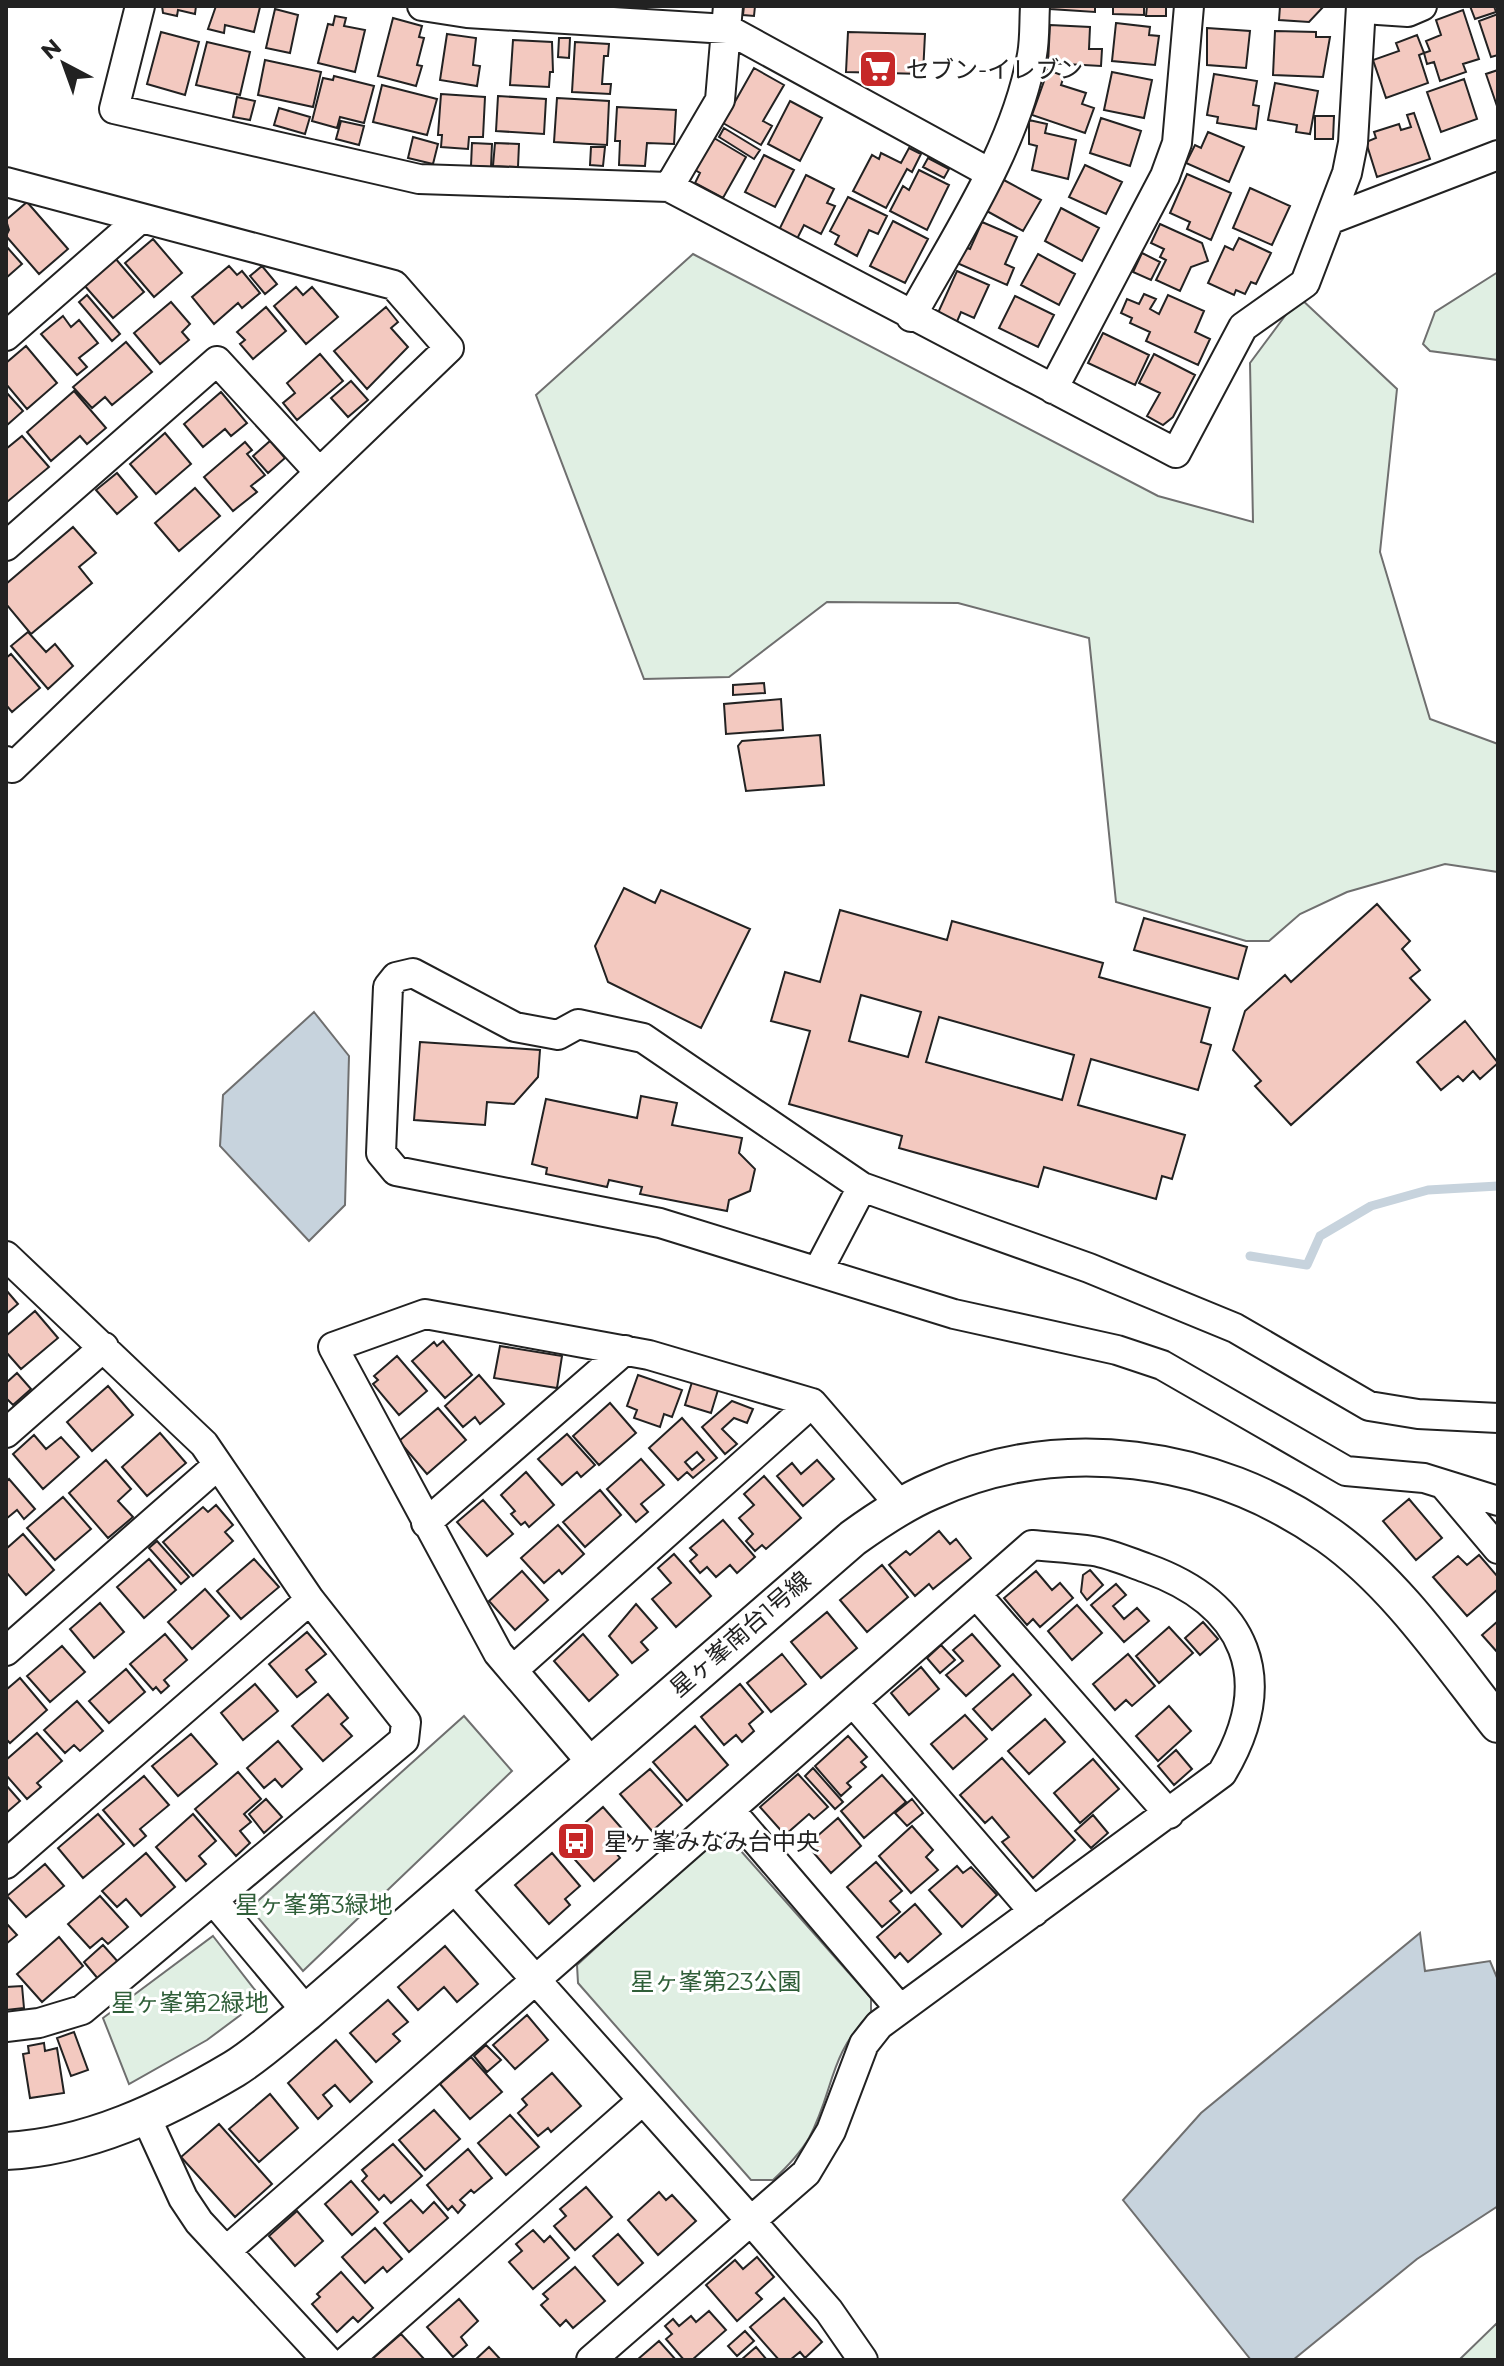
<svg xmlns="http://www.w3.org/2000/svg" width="1504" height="2366" viewBox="0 0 1504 2366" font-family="Montserrat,'Noto Sans JP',sans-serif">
  <rect width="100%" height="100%" fill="#fff"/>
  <!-- green -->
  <path fill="#e0efe3" stroke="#6f6f6f" stroke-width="2" d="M693 254 1158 496 1253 522 1250 363 1299 297 1397 389 1380 552 1430 719 1498 744V872L1445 864 1347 892 1300 914 1269 941H1246L1116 902 1089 638 958 603 827 602 729 677 644 679 536 395Z
    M1498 272V360L1430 351 1423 344 1435 312Z
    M464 1716 512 1771 303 1971 250 1908Z
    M714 1839 733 1842 871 1998V2012C827 2058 835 2089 809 2138 799 2155 787 2167 773 2180H751L578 1983 577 1965Z
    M213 1936 262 1999 207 2040 129 2084 103 2018Z
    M1497 2323 1498 2360H1459Z"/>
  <!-- water -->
  <path fill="#c7d3dd" stroke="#6f6f6f" stroke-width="2" d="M314 1012 349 1056 345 1205 309 1241 220 1146 223 1095Z
    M1420 1933 1425 1971 1490 1961 1498 1980V2206L1417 2259 1293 2360H1251L1123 2200 1201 2113Z"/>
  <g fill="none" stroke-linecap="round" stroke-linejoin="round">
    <!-- stream -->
    <path stroke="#c7d3dd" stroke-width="9" d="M1250 1256 1307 1265 1320 1236 1371 1206 1428 1190 1498 1186"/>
  </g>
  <!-- building -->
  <path fill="#f3c9c0" stroke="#222" stroke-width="2" fill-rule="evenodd" d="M162 6H196L195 14 178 10 177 16 163 13Z
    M216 6 260 7 254 32 225 25 224 33 208 29Z
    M744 6H755L754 16 743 15Z
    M1050 6H1095V12L1050 9Z
    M1113 6H1144V15L1113 14Z
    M1147 6H1166V16H1146Z
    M1280 6H1324L1309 22 1279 20Z
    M1470 6H1494L1496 12 1475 19Z
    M275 9 298 15 290 53 266 48Z
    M1463 10 1479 59 1463 64 1466 72 1440 81 1434 62 1427 64 1424 53 1430 51 1426 41 1441 35 1436 20Z
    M1498 14V55L1491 57 1479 21Z
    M335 16 346 18 344 26 365 30 355 72 318 63 328 24 333 25Z
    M393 18 422 26 419 37 424 38 417 65 422 66 416 86 378 76Z
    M1116 23 1150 27 1149 35 1159 36 1155 65 1112 61Z
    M1050 25 1090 27 1089 49H1102L1101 66 1048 63Z
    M1207 28 1250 31 1246 68 1207 65Z
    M1275 31 1316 32V37H1330L1323 77 1273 75Z
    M161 32 199 42 185 95 147 84Z
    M848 32 925 34 923 74 846 72Z
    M447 34 476 38 473 65 480 66 477 86 440 80Z
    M1417 35 1424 53 1419 55 1428 83 1386 98 1373 60 1399 51 1396 43Z
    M559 38H570L569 58 558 57Z
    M513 40 552 42 553 72H550L549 87 510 85Z
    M207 42 250 52 240 95 196 85Z
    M575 42 609 44 608 56H604L602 84H611L610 94 572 92Z
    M265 60 321 72 313 107 258 95Z
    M754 68 784 85 763 121 772 126 761 145 723 123Z
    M1048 70 1064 76 1061 85 1086 93 1082 104 1094 108 1085 133 1032 115Z
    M1498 70V109L1486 74Z
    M1112 72 1152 80 1144 118 1104 110Z
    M1214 74 1257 81 1253 105 1259 106 1256 129 1217 123 1218 117 1207 115Z
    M334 76 374 86 364 123 340 117 337 128 312 121 323 78 333 80Z
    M1464 79 1477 119 1441 132 1427 92Z
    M1275 83 1318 91 1310 134 1296 132 1297 125 1268 120Z
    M382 85 437 99 427 135 373 122Z
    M441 94 485 97 483 137H469L468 149 441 147 442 135H438Z
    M498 96 546 99 544 134 496 131Z
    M237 97 255 101 250 120 233 117Z
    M557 98 609 101 607 145 554 142Z
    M790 101 822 118 800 161 768 144Z
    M617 107 676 110 674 144 647 143 645 166 619 165 620 141H615Z
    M279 108 310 117 305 134 274 125Z
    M1414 113 1430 159 1377 177 1366 142 1376 138 1374 132 1399 124 1401 130 1411 127 1407 115Z
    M1315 116H1334L1333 139H1315Z
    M1101 118 1141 131 1130 166 1090 153Z
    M1029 120 1047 124 1045 133 1076 140 1068 179 1032 170 1037 146 1029 144Z
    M341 121 364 126 359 145 336 139Z
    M724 128 760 150 754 159 719 137Z
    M1208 132 1244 147 1229 182 1186 163 1195 145 1201 148Z
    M413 137 438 144 433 164 408 158Z
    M714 138 746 157 723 198 695 183 700 173 695 170Z
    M472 143 492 144 491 167 471 166Z
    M495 143 519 144 518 167 493 166Z
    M591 147H605L603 166 590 165Z
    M909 148 921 154 912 172 907 169 886 208 853 191 872 155 879 159 881 153 901 163Z
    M764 155 794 170 775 207 745 192Z
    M928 158 949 169 944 178 923 167Z
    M1085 165 1122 182 1106 214 1069 197Z
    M919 170 949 185 927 230 890 211 903 186 909 190Z
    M1187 174 1231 193 1211 240 1187 229 1190 222 1170 213Z
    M806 175 834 189 827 203 835 206 821 234 804 225 797 239 779 230Z
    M1002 179 1041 200 1023 231 985 210Z
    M1250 188 1290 206 1272 245 1233 228Z
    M848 197 887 216 878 234 869 230 857 256 835 244 839 236 830 231Z
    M27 202 68 249 39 274 6 236 9 230 6 220Z
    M1061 208 1099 228 1082 261 1045 241Z
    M893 221 928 239 905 283 870 266Z
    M982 222 1017 237 1005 264 1014 268 1007 285 957 263 964 247 970 249Z
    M1160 224 1202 243 1208 261 1191 267 1180 291 1156 280 1166 260 1160 257 1164 249 1151 243Z
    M1239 238 1271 253 1256 284 1251 282 1245 294 1236 290 1234 295 1208 283 1225 246 1233 250Z
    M153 239 182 273 154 297 125 263Z
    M6 246 22 264 6 278Z
    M1142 253 1160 262 1151 280 1133 272Z
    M1038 254 1075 274 1059 305 1021 285Z
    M115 258 144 292 113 318 84 285Z
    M229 266 237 275 242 271 260 293 242 308 238 303 214 324 192 297Z
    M262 266 277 284 265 294 250 276Z
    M957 271 989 285 974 318 961 312 956 324 937 315Z
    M296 287 303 295 312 287 338 317 306 344 274 306Z
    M1144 294 1156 299 1150 309 1159 314 1168 295 1204 311 1195 332 1210 339 1198 365 1146 341 1150 332 1130 323 1132 318 1121 313 1127 299 1139 304Z
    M87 295 120 334 112 341 79 302Z
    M1015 296 1054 315 1038 347 999 328Z
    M171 302 190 324 182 332 189 340 160 364 134 333Z
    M266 307 286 331 253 359 240 344 245 340 237 332Z
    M386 307 398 322 391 328 408 347 367 389 334 351Z
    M63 316 71 327 79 320 98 343 79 358 87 367 77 375 41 334Z
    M1103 333 1149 355 1135 385 1088 363Z
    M126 342 152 372 112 405 105 397 92 408 73 387Z
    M26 346 57 383 27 409 6 384V363Z
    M320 354 343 381 297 420 283 403 295 393 287 383Z
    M1154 354 1195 375 1173 417 1163 425 1147 416 1160 393 1139 383Z
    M351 381 368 400 348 417 331 398Z
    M74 391 106 428 87 444 80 436 51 461 27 432Z
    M6 392 23 411 6 426Z
    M221 392 247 423 231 436 225 429 203 447 184 424Z
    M165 433 191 464 156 494 130 464Z
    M22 436 49 467 7 502 6 449Z
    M270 441 285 458 268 473 253 456Z
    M245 442 252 450 247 454 265 475 251 486 257 492 233 511 204 477Z
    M117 473 137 497 117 514 96 490Z
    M195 488 220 516 179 551 155 523Z
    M73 527 96 553 79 567 92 583 31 634 6 604V584Z
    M28 632 46 652 55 644 73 666 48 689 11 646Z
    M11 654 40 688 12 712 6 705V658Z
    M764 683 765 693 733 695V685Z
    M781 699 783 730 726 734 724 704Z
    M820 735 824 785 746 791 738 746 742 741Z
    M624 888 655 903 661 890 750 929 701 1028 608 982 595 946Z
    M1377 904 1410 941 1402 949 1420 970 1410 978 1430 1000 1291 1125 1255 1086 1261 1081 1233 1050 1245 1011 1285 975 1291 982Z
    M840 910 947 940 952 921 1103 963 1099 977 1210 1008 1201 1042 1211 1045 1198 1090 1091 1059 1078 1105 1185 1135 1172 1179 1162 1176 1156 1199 1044 1167 1038 1187 899 1148 902 1136 789 1104 810 1031 771 1021 785 972 820 982ZM861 995 921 1012 908 1057 849 1041ZM939 1017 1074 1055 1062 1100 926 1062Z
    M1144 918 1247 947 1238 979 1134 950Z
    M1465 1021 1498 1063 1480 1079 1473 1071 1463 1081 1458 1076 1441 1090 1417 1062Z
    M420 1042 540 1050 538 1077 514 1104 487 1102 485 1125 414 1120Z
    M641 1096 677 1103 672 1125 742 1138 739 1153 755 1169 750 1191 729 1200 727 1211 640 1194 642 1187 609 1180 607 1187 546 1174 547 1168 532 1164 546 1099 637 1118Z
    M6 1290 18 1304 6 1314Z
    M35 1311 58 1338 21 1369 6 1352V1336Z
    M443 1341 472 1375 445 1398 412 1361 434 1342 437 1346Z
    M500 1346 562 1356 557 1388 494 1378Z
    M397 1356 427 1391 399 1415 373 1384 378 1380 374 1376Z
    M17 1373 31 1389 13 1405 6 1398V1383Z
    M479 1375 504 1404 480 1424 475 1417 463 1427 445 1406Z
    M638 1375 682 1390 672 1417 664 1414 660 1427 634 1418 637 1410 627 1406Z
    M692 1382 718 1390 711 1413 685 1405Z
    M108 1386 133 1415 92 1451 67 1422Z
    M732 1401 753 1409 747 1423 734 1418 722 1429 737 1444 725 1454 702 1427Z
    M610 1403 636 1433 599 1465 573 1436Z
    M438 1408 466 1440 427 1474 399 1441Z
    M682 1418 717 1458 693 1478 687 1472 678 1480 649 1448ZM697 1452 704 1460 692 1470 685 1462Z
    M160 1433 186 1463 147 1496 122 1467Z
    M567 1434 595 1465 581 1477 577 1472 562 1485 538 1459Z
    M34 1435 46 1449 61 1437 79 1457 43 1489 13 1454Z
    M641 1459 664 1485 641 1504 648 1512 636 1522 607 1489Z
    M106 1460 131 1489 118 1501 133 1517 108 1538 69 1493Z
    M817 1460 834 1479 803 1506 777 1476 792 1463 801 1474Z
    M526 1472 554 1505 529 1527 525 1522 521 1525 511 1514 515 1511 501 1495Z
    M764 1476 801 1518 766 1549 762 1545 755 1551 746 1541 753 1534 739 1518 754 1505 744 1494Z
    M9 1479 35 1509 24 1519 17 1510 6 1519V1482Z
    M600 1490 621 1515 585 1547 563 1522Z
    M63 1497 91 1529 55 1560 27 1528Z
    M1409 1499 1442 1538 1416 1560 1383 1521Z
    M483 1500 513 1534 487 1556 457 1522Z
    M216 1505 233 1525 225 1532 233 1541 193 1576 163 1542 203 1507 208 1512Z
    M723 1520 755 1557 737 1573 730 1565 716 1577 707 1567 700 1573 690 1561 697 1555 690 1548Z
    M558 1525 584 1554 562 1574 559 1570 544 1583 521 1558Z
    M939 1531 950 1544 956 1539 971 1558 933 1589 929 1584 915 1596 889 1565 906 1551 910 1555Z
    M23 1534 54 1570 26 1595 6 1572V1549Z
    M157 1541 189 1577 181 1584 149 1548Z
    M674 1554 711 1596 676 1627 652 1599 671 1583 658 1568Z
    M1479 1555 1498 1577V1589L1467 1616 1433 1577 1458 1556 1467 1565Z
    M149 1559 176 1590 144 1618 117 1587Z
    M254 1559 279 1587 241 1619 217 1591Z
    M882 1565 908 1597 867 1632 840 1600Z
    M1090 1570 1103 1585 1087 1600 1081 1592 1083 1575Z
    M522 1571 548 1600 515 1630 489 1601Z
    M1036 1571 1052 1590 1060 1583 1073 1598 1040 1627 1033 1619 1027 1625 1004 1598Z
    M1116 1584 1126 1595 1113 1606 1124 1619 1137 1608 1149 1621 1124 1642 1091 1605Z
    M205 1589 229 1616 192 1649 168 1622Z
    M100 1603 124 1632 94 1658 70 1629Z
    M636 1604 657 1628 641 1642 648 1650 632 1663 609 1636Z
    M1077 1605 1102 1633 1072 1660 1048 1631Z
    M827 1612 857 1648 821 1678 791 1642Z
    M1498 1621V1653L1482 1635Z
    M1203 1622 1218 1639 1200 1655 1185 1638Z
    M1169 1627 1193 1653 1159 1683 1136 1656Z
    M307 1632 326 1654 306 1670 316 1682 297 1697 269 1664Z
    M165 1634 187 1660 164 1680 169 1686 161 1693 156 1687 153 1690 130 1664Z
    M583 1634 618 1675 589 1701 554 1661Z
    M972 1634 1000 1666 966 1696 946 1675 963 1661 953 1650Z
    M941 1645 955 1660 940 1673 927 1658Z
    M62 1646 85 1672 50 1702 27 1676Z
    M782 1654 806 1684 771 1712 747 1683Z
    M1128 1654 1155 1686 1132 1706 1126 1700 1115 1710 1093 1684Z
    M921 1667 939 1689 909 1715 891 1693Z
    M126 1669 145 1692 109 1723 89 1701Z
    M1013 1674 1031 1695 992 1730 973 1709Z
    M20 1678 47 1710 10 1743 6 1739V1690Z
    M255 1684 278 1711 243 1740 221 1713Z
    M740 1684 763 1712 749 1724 754 1731 742 1742 736 1735 724 1745 701 1717Z
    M328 1694 348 1718 341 1724 352 1736 323 1761 292 1726Z
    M77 1701 103 1731 80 1751 74 1745 65 1753 44 1730Z
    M1169 1706 1191 1731 1158 1761 1136 1736Z
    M965 1715 987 1739 953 1769 931 1744Z
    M1045 1719 1065 1742 1029 1774 1008 1751Z
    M695 1726 728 1765 687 1801 653 1762Z
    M37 1733 62 1761 37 1783 41 1787 27 1799 6 1775V1760Z
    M191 1734 217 1764 178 1796 152 1766Z
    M848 1736 867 1757 861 1762 866 1767 847 1783 851 1787 841 1796 815 1766Z
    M278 1741 302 1769 282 1787 275 1779 264 1788 247 1768Z
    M1176 1750 1192 1769 1174 1785 1158 1766Z
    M1002 1758 1075 1840 1033 1878 1002 1842 1009 1837 992 1817 985 1823 960 1795Z
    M1093 1759 1119 1789 1080 1823 1054 1793Z
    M813 1768 843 1802 835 1809 805 1776Z
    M650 1769 682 1805 652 1831 620 1794Z
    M238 1772 261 1799 244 1814 251 1822 240 1831 250 1843 236 1856 195 1809Z
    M798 1774 828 1807 814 1819 809 1814 785 1835 760 1807Z
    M882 1775 906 1802 864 1838 841 1811Z
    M144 1776 169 1805 140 1829 146 1836 134 1846 103 1810Z
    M6 1785 20 1801 6 1813Z
    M266 1799 282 1817 264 1833 249 1814Z
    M912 1799 923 1813 907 1826 895 1813Z
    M603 1807 631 1839 616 1853 620 1858 594 1881 561 1844Z
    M98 1814 124 1844 83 1878 58 1848Z
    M193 1814 216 1841 199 1856 206 1864 186 1881 156 1847Z
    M1093 1815 1108 1833 1091 1848 1075 1831Z
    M838 1818 861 1846 831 1873 807 1845Z
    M912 1826 933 1850 926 1857 938 1870 911 1893 879 1856Z
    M146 1853 175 1887 141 1916 126 1899 117 1907 102 1891Z
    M552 1853 580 1886 565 1899 570 1905 549 1924 515 1885Z
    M876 1862 902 1891 890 1901 900 1912 882 1927 847 1887Z
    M45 1864 64 1886 26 1917 7 1896Z
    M957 1866 963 1873 971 1867 997 1895 962 1927 929 1890Z
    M100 1896 128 1927 108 1944 102 1938 90 1948 68 1924Z
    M915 1904 941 1934 908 1962 900 1953 895 1958 877 1937Z
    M6 1923 17 1935 6 1944Z
    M59 1937 83 1966 42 2002 17 1974Z
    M103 1945 119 1963 99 1980 84 1962Z
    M445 1946 478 1984 457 2002 444 1987 418 2010 398 1987Z
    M22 1986 24 2008 6 2010V1987Z
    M388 2000 408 2022 393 2034 400 2041 376 2062 350 2033Z
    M527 2015 548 2040 515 2069 493 2045Z
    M74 2032 88 2070 71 2076 57 2038Z
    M336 2040 372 2082 350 2102 335 2085 323 2095 332 2106 318 2119 288 2083Z
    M44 2043 45 2051 57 2048 64 2093 30 2098 23 2054 29 2053 28 2046Z
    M486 2045 501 2060 487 2072 474 2056Z
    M471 2057 502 2092 470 2119 440 2084Z
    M552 2073 581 2106 551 2132 548 2128 538 2136 518 2113 527 2105 522 2099Z
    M270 2094 298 2128 259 2162 229 2129Z
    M434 2110 460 2139 425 2170 399 2140Z
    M510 2115 539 2147 506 2175 478 2143Z
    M219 2124 272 2184 235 2217 181 2157Z
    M393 2144 422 2176 391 2203 384 2195 379 2200 362 2181 367 2176 362 2170Z
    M468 2149 492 2178 474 2193 471 2190 460 2200 465 2205 458 2213 452 2206 448 2210 427 2185Z
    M351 2181 378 2212 352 2235 325 2204Z
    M586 2187 612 2217 575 2250 554 2226 566 2216 560 2209Z
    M659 2192 666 2200 672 2195 696 2221 658 2255 628 2220Z
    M411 2200 423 2213 434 2202 448 2218 409 2252 384 2223Z
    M297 2211 323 2241 295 2266 269 2236Z
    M375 2228 402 2259 387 2272 383 2267 365 2283 342 2257Z
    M533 2230 544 2242 550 2236 569 2258 533 2289 509 2262 522 2251 516 2244Z
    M618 2234 643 2263 618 2285 593 2256Z
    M757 2257 774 2277 756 2293 762 2299 737 2321 706 2285 735 2260 743 2269Z
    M575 2267 605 2301 573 2328 566 2320 560 2326 541 2305 548 2299 543 2294Z
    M341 2272 373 2308 358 2322 353 2317 337 2332 312 2304 320 2297 317 2294Z
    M784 2298 822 2342 805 2358 800 2352 790 2360H779L750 2327Z
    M459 2299 478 2321 461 2337 467 2345 453 2357 427 2327Z
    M709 2311 726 2330 692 2360H684L666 2339 672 2334 665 2326 673 2319 679 2326 691 2316 696 2322Z
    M745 2331 754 2341 737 2356 728 2346Z
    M401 2334 425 2360H371Z
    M659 2341 676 2360H637Z
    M489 2347 501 2360H475Z
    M756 2347 767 2360H741Z"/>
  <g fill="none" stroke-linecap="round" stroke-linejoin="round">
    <defs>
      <path id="minor" d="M140 6 114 109 419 179 669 187 1176 453 1243 327 1305 283 1347 173 1353 143 1361 6
        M422 6 467 13 727 29 990 173
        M1374 6 1378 10 1408 12 1422 6
        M6 182 394 285 449 348 12 768 6 761
        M669 187 720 100 728 6
        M1329 220 1498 155
        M911 317C956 235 1015 149 1032 55 1035 39 1034 22 1035 6
        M6 336 141 218
        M1053 389 1165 176 1177 143 1189 6
        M6 546 217 361 319 472
        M6 1256 204 1444 310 1600 406 1722 404 1740 82 2010 39 2023 6 2027
        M819 1269 862 1187
        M1498 1418 1418 1414 1369 1406 1235 1328 1089 1268 862 1187 643 1038 578 1024 558 1035 515 1027 413 973 396 977 388 987 381 1153 396 1171 660 1223 954 1314 1117 1350 1162 1365 1346 1471 1424 1478 1498 1501
        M6 1433 104 1347
        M1444 1485 1498 1549
        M426 1523 625 1350
        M976 1594 1169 1814
        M6 1651 218 1465
        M513 1670 812 1403
        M853 1702 1034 1912
        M591 1762 498 1653 333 1347 425 1314 649 1355 812 1403 901 1506
        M730 1810 900 2009
        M6 1864 310 1600
        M451 1885 751 2221 829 2311 863 2360
        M214 1901 307 2012
        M145 2115 183 2198 199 2222 327 2360
        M226 2251 1032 1545C1053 1547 1073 1548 1093 1551 1111 1554 1129 1562 1146 1568 1247 1604 1278 1679 1222 1773L879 2025 864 2044 831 2131 806 2173 591 2360
        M348 2360 643 2100"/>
      <path id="tertiary" d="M6 2151C88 2147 165 2110 234 2069 260 2053 283 2031 307 2012L853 1538C878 1520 903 1503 931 1491 1061 1432 1213 1454 1328 1535 1396 1583 1447 1659 1498 1724"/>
    </defs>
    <!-- minor casing -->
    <use href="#minor" stroke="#222" stroke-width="32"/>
    <!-- tertiary casing -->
    <use href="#tertiary" stroke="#222" stroke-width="40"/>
    <!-- minor -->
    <use href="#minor" stroke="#fff" stroke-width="28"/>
    <!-- tertiary -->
    <use href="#tertiary" stroke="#fff" stroke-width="36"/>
  </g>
  <!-- icons -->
  <defs>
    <symbol id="supermarket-square" viewBox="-11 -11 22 22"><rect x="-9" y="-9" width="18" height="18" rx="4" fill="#c62828" stroke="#fff"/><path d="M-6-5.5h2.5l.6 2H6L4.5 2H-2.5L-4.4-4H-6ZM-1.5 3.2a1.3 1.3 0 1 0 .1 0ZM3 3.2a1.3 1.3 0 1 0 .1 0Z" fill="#fff"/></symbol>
    <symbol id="bus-square" viewBox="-11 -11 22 22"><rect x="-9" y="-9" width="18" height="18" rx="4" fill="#c62828" stroke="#fff"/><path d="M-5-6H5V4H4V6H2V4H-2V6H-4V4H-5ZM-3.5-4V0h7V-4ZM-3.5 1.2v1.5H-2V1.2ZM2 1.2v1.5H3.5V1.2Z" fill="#fff"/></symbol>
  </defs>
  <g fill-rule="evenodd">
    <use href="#supermarket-square" x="856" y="47" width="44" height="44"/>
    <use href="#bus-square" x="554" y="1819" width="44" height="44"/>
  </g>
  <g text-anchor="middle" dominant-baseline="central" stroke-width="6" stroke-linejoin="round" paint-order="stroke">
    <!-- poi labels -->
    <g font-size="24" fill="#222" stroke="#fff" text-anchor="start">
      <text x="906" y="69">セブン-イレブン</text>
      <text x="604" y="1841">星ヶ峯みなみ台中央</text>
    </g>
    <!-- street labels -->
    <g font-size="24" fill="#222" stroke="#fff">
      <text transform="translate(740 1634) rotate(-41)">星ヶ峯南台1号線</text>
    </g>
    <!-- park labels -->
    <g font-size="24" fill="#2f5e38" stroke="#fff">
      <text x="314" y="1904">星ヶ峯第3緑地</text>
      <text x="716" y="1981">星ヶ峯第23公園</text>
      <text x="190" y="2002">星ヶ峯第2緑地</text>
    </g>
  </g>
  <!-- border -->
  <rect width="1504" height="2366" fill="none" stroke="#222222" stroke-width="16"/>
  <!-- north arrow -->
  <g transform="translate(64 64) rotate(319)" stroke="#ffffff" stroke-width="6" paint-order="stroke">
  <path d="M0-6L14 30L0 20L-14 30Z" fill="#222222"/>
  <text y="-12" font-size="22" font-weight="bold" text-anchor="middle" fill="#222222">N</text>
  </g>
</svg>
